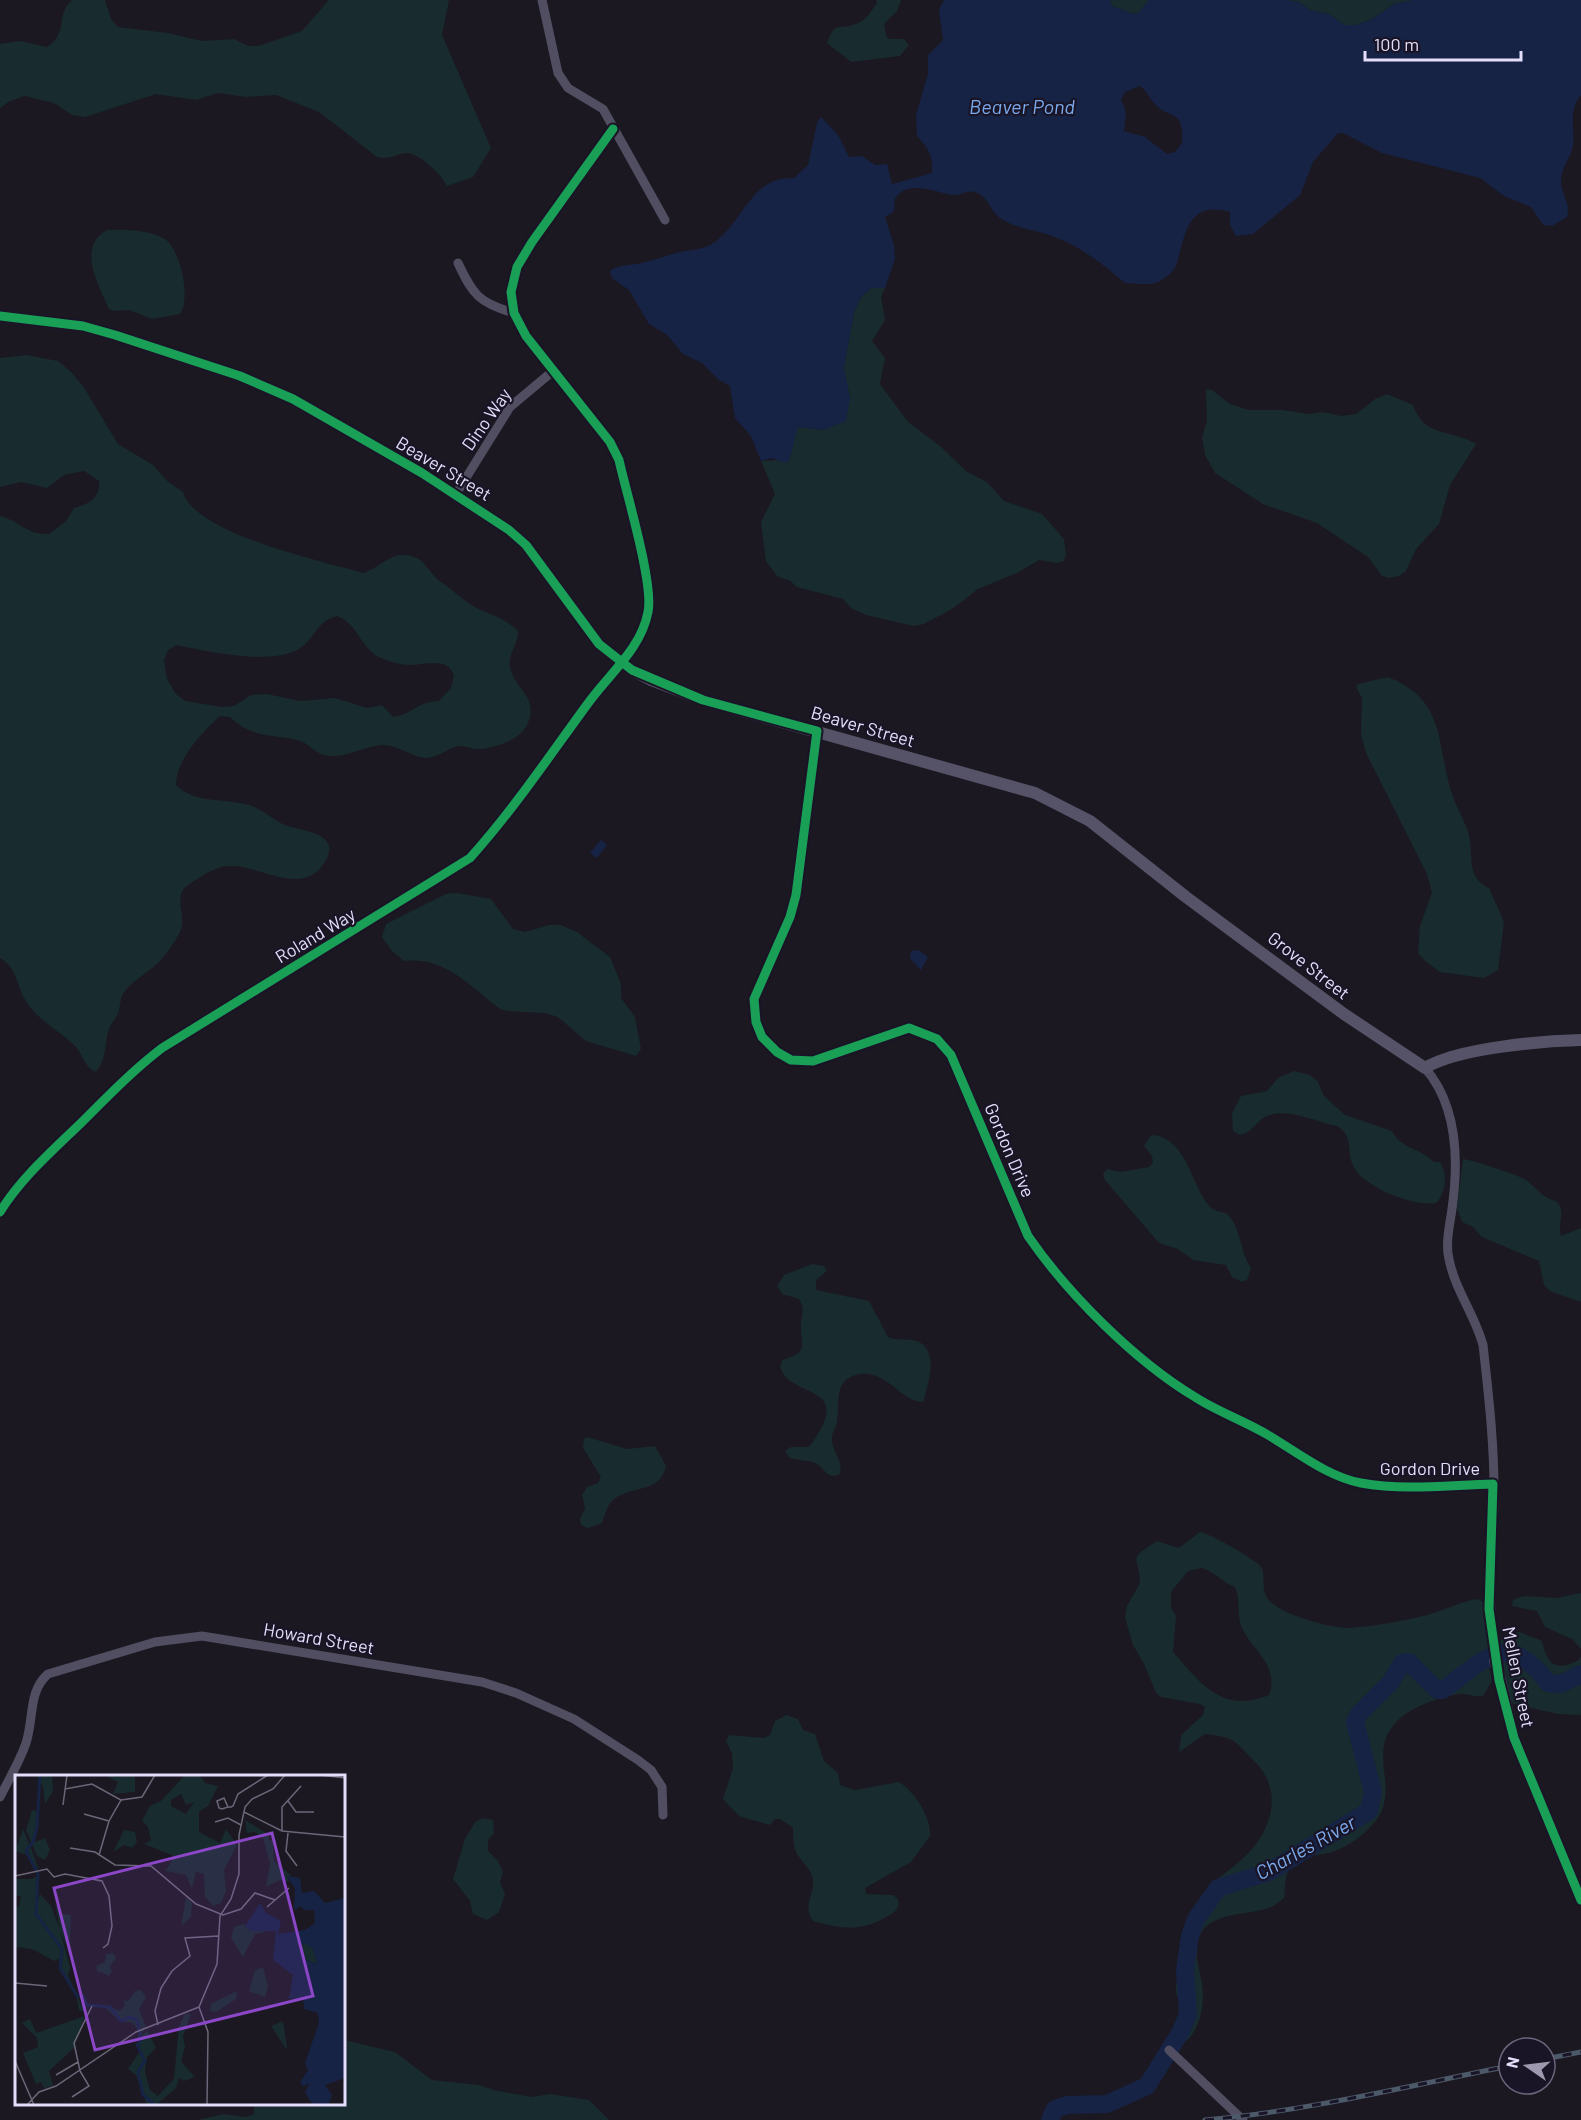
<svg xmlns="http://www.w3.org/2000/svg" width="1581" height="2120" viewBox="0 0 1581 2120" font-family="Barlow,sans-serif">
  <rect width="100%" height="100%" fill="#1b1822"/>
  <!-- green -->
  <path fill="#182b2e" fill-rule="evenodd" d="M72 0H105L111 19 118 27 168 33 202 41 234 39 248 46H259L302 31 329 0H449L442 35 491 148 473 177 447 186C442 175 419 152 405 153 394 155 389 160 377 157L319 112 276 95 246 97 218 93 196 100 156 94 85 117 72 115 54 103 25 96 10 101 0 108V44L20 41 47 47C69 33 55 15 72 0Z
    M876 0H901L897 11 884 24 886 36 890 39H904L909 45 900 56 851 62 827 43C836 19 839 31 856 24 866 21 871 11 877 3Z
    M1110 0H1149L1138 13 1133 14 1112 6Z
    M1285 0H1413L1394 4 1374 18 1357 25H1344L1329 14 1309 10 1299 2Z
    M107 230C122 229 153 230 166 240 181 251 191 300 180 314L152 319 129 310 115 311 109 309C99 286 76 247 107 230Z
    M878 286 885 288 881 297 885 320 872 341 885 358 880 384 908 422 940 446 967 472 987 482 1004 501 1042 514 1064 539 1066 555 1064 561 1056 563 1039 560 1017 573 978 589 952 609 924 624 914 626 866 615 851 608 843 599 797 587 789 580 778 577 766 561 761 522 775 494 761 461 777 460 798 427 824 430 850 398 844 368 854 312 861 297 871 288Z
    M26 355 58 361 71 372 83 386 118 444 153 465 167 481 183 492C195 534 322 561 363 573 378 569 387 555 404 555 426 555 428 575 444 584 454 591 463 600 473 606 489 615 504 617 518 631 519 643 508 653 510 666 513 689 539 695 528 723 521 740 494 749 477 749 470 749 463 744 455 747 445 751 436 758 425 758 410 756 398 745 382 745 363 746 344 760 324 755 314 753 308 742 297 740 271 734 252 738 230 717L220 716C202 732 176 760 176 785 195 804 224 798 249 805 267 811 273 821 288 826 302 831 339 833 327 858 306 901 260 864 228 866 217 866 200 877 191 883 170 895 188 915 180 932 175 942 166 954 159 962 148 973 129 982 122 996 120 1001 120 1008 118 1014 115 1019 111 1024 109 1029 104 1043 107 1062 95 1072 85 1067 83 1055 75 1046 58 1029 36 1020 24 998 16 983 17 968 0 958V516C20 521 26 535 49 534L66 521 74 508C88 505 101 498 99 481L84 471 64 475 47 488 21 482 0 487V358ZM337 616C359 624 361 651 383 659 391 662 402 665 410 665 426 665 448 656 454 676L451 688 439 701C416 702 413 714 393 717L382 705 367 708 335 698 300 701 267 694 251 695 234 706 222 707 185 701 175 693 167 679 164 660 168 650 176 645C208 651 276 668 303 646 315 636 319 620 337 616Z
    M1206 389 1212 390 1230 404 1249 410H1282L1309 414 1323 412 1341 416 1356 414 1375 399 1387 394 1413 405C1424 438 1452 429 1476 444L1450 485 1439 524 1416 549 1406 571 1399 576 1389 578 1382 576 1368 557 1317 523 1263 504 1215 473 1205 455 1202 437 1207 421Z
    M1388 677C1447 700 1436 745 1452 794 1456 807 1464 819 1468 832 1475 853 1464 877 1489 888L1504 922 1498 970 1484 978 1440 972 1425 961 1418 953 1420 926 1432 893 1427 874 1366 753 1361 735 1362 698 1356 687 1358 684Z
    M457 893 491 899 513 929 525 932 549 925H561L577 932 610 957 621 984V998L635 1017 641 1049 636 1056 586 1041 558 1017 544 1013 507 1011 500 1009C468 985 446 957 404 961L391 950 382 937 386 924 446 894Z
    M1294 1071 1310 1075 1318 1082 1324 1096 1345 1115 1392 1131C1403 1151 1418 1146 1434 1162H1440C1448 1174 1446 1193 1436 1203 1414 1207 1360 1187 1352 1163 1347 1149 1353 1136 1337 1126 1318 1122 1286 1107 1267 1116 1256 1121 1252 1133 1240 1135L1233 1131 1232 1113 1241 1096 1267 1091 1278 1078Z
    M1155 1135C1188 1142 1191 1185 1210 1207 1215 1213 1225 1210 1230 1217 1242 1233 1240 1252 1251 1268L1247 1280 1242 1282 1232 1277 1226 1265 1193 1260 1178 1249 1159 1243 1105 1180 1103 1174 1107 1169 1121 1172 1149 1167 1153 1162 1152 1156 1144 1146 1150 1136Z
    M1463 1159C1469 1159 1521 1176 1526 1180 1537 1188 1542 1198 1556 1201 1567 1211 1557 1224 1561 1236L1581 1228V1302L1550 1291 1544 1285 1539 1261 1482 1237 1473 1227 1462 1222 1457 1208Z
    M812 1264 824 1266 827 1271 816 1280V1290L869 1301 888 1337C897 1341 907 1338 917 1341 940 1350 928 1385 923 1402 901 1403 886 1367 856 1375 833 1381 840 1404 837 1422 836 1428 831 1434 832 1440 832 1453 845 1461 839 1475 825 1479 825 1467 815 1463 807 1460 798 1460 790 1458L785 1451 791 1447H809C858 1382 790 1400 780 1367L782 1360C812 1351 799 1345 801 1322 802 1312 805 1309 799 1299L782 1294 777 1286 784 1275Z
    M587 1437 627 1449 655 1446 666 1466C660 1495 630 1484 612 1501 607 1506 605 1515 602 1523L588 1528 581 1525 580 1519 585 1508 582 1495 587 1487 598 1483 601 1477 583 1448 584 1439Z
    M1200 1532C1209 1533 1259 1561 1262 1568 1265 1576 1262 1588 1266 1596 1275 1614 1330 1628 1349 1628 1369 1627 1410 1620 1430 1614 1446 1610 1461 1601 1478 1599L1483 1602 1491 1647 1487 1658 1492 1681 1483 1696C1475 1698 1468 1693 1460 1694 1441 1696 1411 1707 1397 1721 1367 1752 1398 1783 1379 1816 1369 1832 1350 1846 1332 1852 1317 1857 1298 1852 1288 1871 1285 1878 1285 1890 1284 1898 1279 1902 1274 1906 1269 1908 1249 1915 1213 1912 1201 1933 1190 1955 1204 1975 1203 1997 1203 2011 1196 2041 1180 2043L1175 2037 1183 2004C1181 1999 1177 1997 1176 1993 1175 1982 1180 1967 1182 1956 1186 1934 1190 1915 1202 1896 1212 1881 1226 1873 1239 1862 1270 1836 1286 1793 1255 1762 1235 1741 1235 1737 1205 1734L1179 1752 1181 1735 1203 1715 1205 1707 1200 1704 1161 1697 1156 1693 1144 1664 1133 1645 1125 1618 1127 1606 1140 1583C1139 1554 1126 1561 1157 1541L1179 1548ZM1202 1568C1215 1572 1222 1582 1235 1587 1241 1599 1236 1614 1242 1628 1254 1653 1279 1664 1269 1695 1223 1714 1202 1685 1173 1652L1176 1616 1171 1608V1592L1188 1571Z
    M1581 1593V1649L1572 1639 1545 1627 1537 1611 1512 1606 1513 1600 1523 1596 1556 1598Z
    M1520 1632 1542 1641C1547 1665 1556 1672 1579 1660L1581 1656V1715L1558 1714 1514 1704 1510 1700 1499 1645C1503 1634 1509 1633 1520 1632Z
    M786 1715 798 1719 803 1730 815 1734 824 1761 838 1773 840 1785 855 1790 899 1782C914 1791 932 1818 930 1836L911 1862 865 1888 866 1894 893 1895 898 1899 899 1904C897 1911 892 1914 886 1917 860 1932 842 1929 813 1921 802 1905 814 1897 813 1881 812 1869 801 1862 796 1852 793 1845 793 1836 793 1828L780 1819H775L770 1825 739 1816 723 1799 733 1768 732 1753 726 1741 729 1735 764 1738 770 1735 775 1721Z
    M483 1818 493 1820 494 1833 488 1840V1851L498 1861 503 1872 500 1882 505 1894 499 1912 487 1920 473 1914 470 1901 453 1879 465 1839 475 1822Z
    M344 2040 395 2052 432 2080 480 2085 493 2090 532 2097 550 2094 589 2100 609 2120H197L224 2114 246 2117 254 2114V2104H344Z"/>
  <!-- water -->
  <path fill="#162345" fill-rule="evenodd" d="M944 0H1110L1112 6 1133 14 1138 13 1149 0H1285L1299 2 1309 10 1329 14 1344 25H1357L1374 18 1394 4 1413 0H1581V95C1568 110 1575 127 1573 145 1572 157 1561 167 1561 181 1561 195 1571 202 1567 217L1552 226 1543 225 1531 207 1504 196 1480 178 1382 153 1343 133H1338L1313 162 1300 195 1253 234 1236 236 1230 225V212C1185 199 1185 239 1176 266 1174 272 1163 279 1158 282 1150 286 1134 283 1125 283 1102 264 1081 246 1052 236 1037 230 1013 228 1000 218 990 211 989 197 975 192 967 190 960 196 952 195 935 192 904 178 894 201 896 211 894 212 885 217L894 245 895 259 885 288H871L861 297 854 312 844 368 850 398 846 421 824 430 798 427 789 461 785 463 772 458 761 461 751 436 735 418 730 386 719 380 702 363 683 354 667 335 649 324 629 290 612 278 610 271C618 264 631 266 641 263 653 261 664 256 676 253 691 249 702 251 715 242 744 221 751 176 794 178L808 165 817 123 821 117 838 135 849 157 862 156 875 165 887 164 892 184 932 173C933 155 929 149 917 136L916 115 928 74V55L943 40 939 10ZM1140 86C1148 92 1149 98 1155 104 1169 120 1185 108 1182 143L1175 152 1167 154 1145 137 1124 131 1126 112 1121 99 1125 92Z
    M601 840 607 845 597 858 590 853Z
    M918 950 928 957 921 970 910 958 911 951Z"/>
  <g fill="none" stroke-linecap="round" stroke-linejoin="round">
    <!-- river -->
    <path stroke="#162345" stroke-width="18" d="M1050 2120 1055 2109 1067 2105 1107 2104 1147 2086 1180 2033 1188 2014 1185 1970 1190 1936 1196 1919 1218 1888 1269 1872 1369 1811 1373 1792 1355 1722 1358 1715 1391 1682 1402 1663 1409 1662 1437 1690H1443C1483 1661 1508 1628 1548 1683L1561 1684 1581 1674"/>
    <!-- street -->
    <path stroke="#514e61" stroke-width="9" d="M542 0 558 73 568 88 603 109 665 220
      M458 263C473 295 479 303 514 313
      M456 494 510 407 553 371
      M817 731 796 895 790 917 754 999 756 1022 762 1037 777 1052 791 1060 813 1061 909 1028 937 1039 951 1055 1028 1236C1068 1294 1135 1361 1195 1397 1218 1412 1245 1421 1268 1435 1297 1452 1328 1477 1361 1483 1405 1491 1449 1485 1493 1484
      M1425 1068C1458 1106 1459 1160 1452 1209 1450 1224 1445 1244 1449 1259 1455 1290 1475 1315 1483 1345 1489 1398 1495 1451 1494 1505 1492 1560 1487 1604 1495 1660
      M0 1212C21 1178 52 1151 81 1123 107 1097 132 1071 162 1048L470 858C514 809 550 755 589 702 610 673 641 649 648 612 654 584 626 492 619 460L610 442 526 336 514 313 511 292 517 267 532 242 613 129
      M0 1797C9 1779 20 1761 26 1743 34 1719 28 1691 48 1674L155 1642 202 1636 482 1682 516 1693 574 1719 638 1760 651 1770 662 1787 663 1815
      M1169 2050 1243 2120"/>
    <!-- secondary -->
    <path stroke="#565267" stroke-width="12" d="M0 316 83 326 115 335 240 376 293 399 422 473 509 530 526 545 599 644 632 670 651 680 703 700 1035 793 1090 821 1186 897 1344 1014 1425 1068C1457 1048 1542 1041 1581 1040
      M1495 1660 1514 1738 1581 1900"/>
    <defs>
      <path id="rail" d="M1545 2059 1581 2052
        M1205 2120C1307 2111 1408 2086 1509 2066"/>
    </defs>
    <!-- rail casing -->
    <use href="#rail" stroke="#4c5969" stroke-width="5"/>
    <!-- rail -->
    <use href="#rail" stroke="#191426" stroke-width="3" stroke-dasharray="9" stroke-linecap="butt"/>
    <defs>
      <path id="cycleway" d="M0 316 83 326 115 335 240 376 293 399 422 473 509 530 526 545 599 644 632 670 703 700 817 731 796 895 790 917 754 999 756 1022 762 1037 777 1052 791 1060 813 1061 909 1028 937 1039 951 1055 1028 1236C1068 1294 1135 1361 1195 1397 1218 1412 1245 1421 1268 1435 1297 1452 1328 1477 1361 1483 1405 1491 1449 1485 1493 1484L1489 1609 1499 1680 1514 1738 1581 1900
        M0 1212C21 1178 52 1151 81 1123 107 1097 132 1071 162 1048L470 858C514 809 550 755 589 702 610 673 641 649 648 612 654 584 626 492 619 460L610 442 526 336 514 313 511 292 517 267 532 242 613 129"/>
    </defs>
    <!-- cycleway casing -->
    <use href="#cycleway" stroke="#191426" stroke-width="13"/>
    <!-- cycleway -->
    <use href="#cycleway" stroke="#1a9f57" stroke-width="9"/>
  </g>
  <g text-anchor="middle" dominant-baseline="central" stroke-width="4.5" stroke-linejoin="round" paint-order="stroke">
    <!-- street labels -->
    <g font-size="18" fill="#e4defa" stroke="#191426">
      <text transform="translate(486 419) rotate(-55)">Dino Way</text>
      <text transform="translate(444 468) rotate(31)">Beaver Street</text>
      <text transform="translate(863 726) rotate(16)">Beaver Street</text>
      <text transform="translate(315 935) rotate(-31)">Roland Way</text>
      <text transform="translate(1309 965) rotate(38)">Grove Street</text>
      <text transform="translate(1010 1150) rotate(67)">Gordon Drive</text>
      <text x="1430" y="1468">Gordon Drive</text>
      <text transform="translate(319 1638) rotate(10)">Howard Street</text>
      <text transform="translate(1519 1677) rotate(79)">Mellen Street</text>
    </g>
    <!-- water labels -->
    <g font-size="20" font-style="italic" fill="#7aa9ec" stroke="#191426">
      <text x="1022" y="106">Beaver Pond</text>
      <text transform="translate(1305 1847) rotate(-29)">Charles River</text>
    </g>
  </g>
  <!-- overview -->
  <g transform="translate(15 1775)">
    <rect width="330" height="330" fill="#1b1822"/>
    <path d="M21 0H37L38 16 30 29 28 12ZM90 0H120V17L98 19 103 7ZM170 0 185 1 190 8 203 11 193 31 184 37V57L205 68 211 54 222 70 209 95 211 116 206 128 198 131 190 122 189 99 181 97 177 114 171 100 150 96 159 83 157 80 129 69 136 65 133 52 127 46 135 31 146 26ZM166 19 171 30 179 27 171 39 156 31V25ZM17 35 21 36 23 50 20 67 30 63 35 75 30 85 22 81 11 55ZM230 45 253 59 254 65 262 66 258 71 259 86 277 101 272 102 275 107 265 105 251 112 255 89 248 63 240 57 232 58ZM8 54 18 78 24 95 12 80 0 76ZM109 55 120 57 122 67 117 73 109 70 98 77ZM24 100 22 127 25 119 36 131 45 154 40 128 47 139 56 140 54 178 45 155 55 192 53 200 70 238 64 235 61 221 46 194V183L39 186 17 174 0 172V130L4 132 6 121H0V104H17ZM171 122 177 128 176 142 166 151ZM229 149 238 156 247 154 250 157 240 159 228 182 216 163 219 152ZM289 168 298 174 302 189 289 184 285 175ZM98 178 101 183 95 191 97 197 93 201 85 196 84 200 81 191 90 187 91 179ZM248 192 253 212 250 222 234 216 240 195ZM120 216 126 215 131 222 124 234 131 251 126 262 132 255 141 273 132 282 130 297 135 315 143 321 159 304 164 251 170 239H176L168 261 170 272 166 287 180 302 169 306 164 303 161 313 141 330H132L121 300 113 294 124 278 123 255 118 248 104 246 90 232H78L91 230 105 236 110 230 108 225 113 226ZM222 216 221 224 201 237 195 236 196 229ZM70 241 59 273 34 296 38 311 29 313 26 307 21 309 8 278 23 272 22 263 7 248 15 244 21 258ZM268 246 272 272 271 274 256 251Z" fill="#182b2e" fill-rule="evenodd"/>
    <path d="M272 101 285 103 287 118 299 116 310 128 330 123V303L310 310 317 320 313 330H298L290 318 294 309 288 311 285 307 293 295 290 288 304 248 303 238 289 234 288 223 274 224 278 200 258 185 261 156H236L230 151 245 128 251 138 266 146 263 159 290 155 300 148 299 135H289L286 131 279 135 280 113ZM289 168 298 174 302 189 289 184 285 175Z" fill="#162345" fill-rule="evenodd"/>
    <path fill="none" stroke="#162345" stroke-width="3" d="M25 0 22 52 18 67 11 76 23 99 21 139 47 174 45 193 62 221H68L72 230 95 232 106 246 115 242 122 245 126 265 122 270 130 286 123 297 128 320 140 330"/>
    <path fill="none" stroke="#6b6778" stroke-width="1.5" d="M306 0 330 3M50 14 77 9 106 25 94 46 84 80M106 25 127 22 140 0M273 26 281 37H299M48 30 52 0M213 32 209 23 202 26 204 33 207 34 213 32H216L218 31 223 19 253 0M229 37 267 56 330 62M69 39 94 46M200 47 213 43 226 50M267 56V32L286 11M273 58 271 76 282 91M55 73 80 77 100 90 136 91 181 129 208 140 226 134 240 118 260 125M0 101 32 94 39 102 50 99 87 106 94 121 97 151 93 169 88 173M252 132 274 113M0 208 32 211M143 250 140 236 146 213 157 196 175 181 170 163 203 161M0 286 19 330M41 300 63 287M57 322 74 311 65 296 59 268 77 231M12 330 24 317 41 311 121 257 184 232M192 330 193 257 184 232 202 189 205 141 216 124 224 99V60L230 32 237 24 258 14 270 0"/>
    <path fill="#8b47c8" fill-opacity="0.15" stroke="#8b47c8" stroke-width="3" d="M257 58 298 221 80 275 39 113Z"/>
    <rect width="330" height="330" fill="none" stroke="#e4defa" stroke-width="3"/>
  </g>
  <!-- north arrow -->
  <g transform="translate(1527 2066) rotate(284)"><circle r="28" fill="#191426" stroke="#6a657b" stroke-width="1.5"/>
  <path d="M0-4.5L10 22L0 15L-10 22Z" fill="#9e99ae"/>
  <text y="-9" font-size="16" font-weight="bold" text-anchor="middle" fill="#e4defa">N</text>
  </g>
  <!-- scale -->
  <path d="M1365 51v9h156v-9" fill="none" stroke="#e4defa" stroke-width="3"/>
  <text x="1374" y="51" font-size="18" fill="#e4defa" stroke="#191426" stroke-width="4.5" paint-order="stroke">100 m</text>
</svg>
